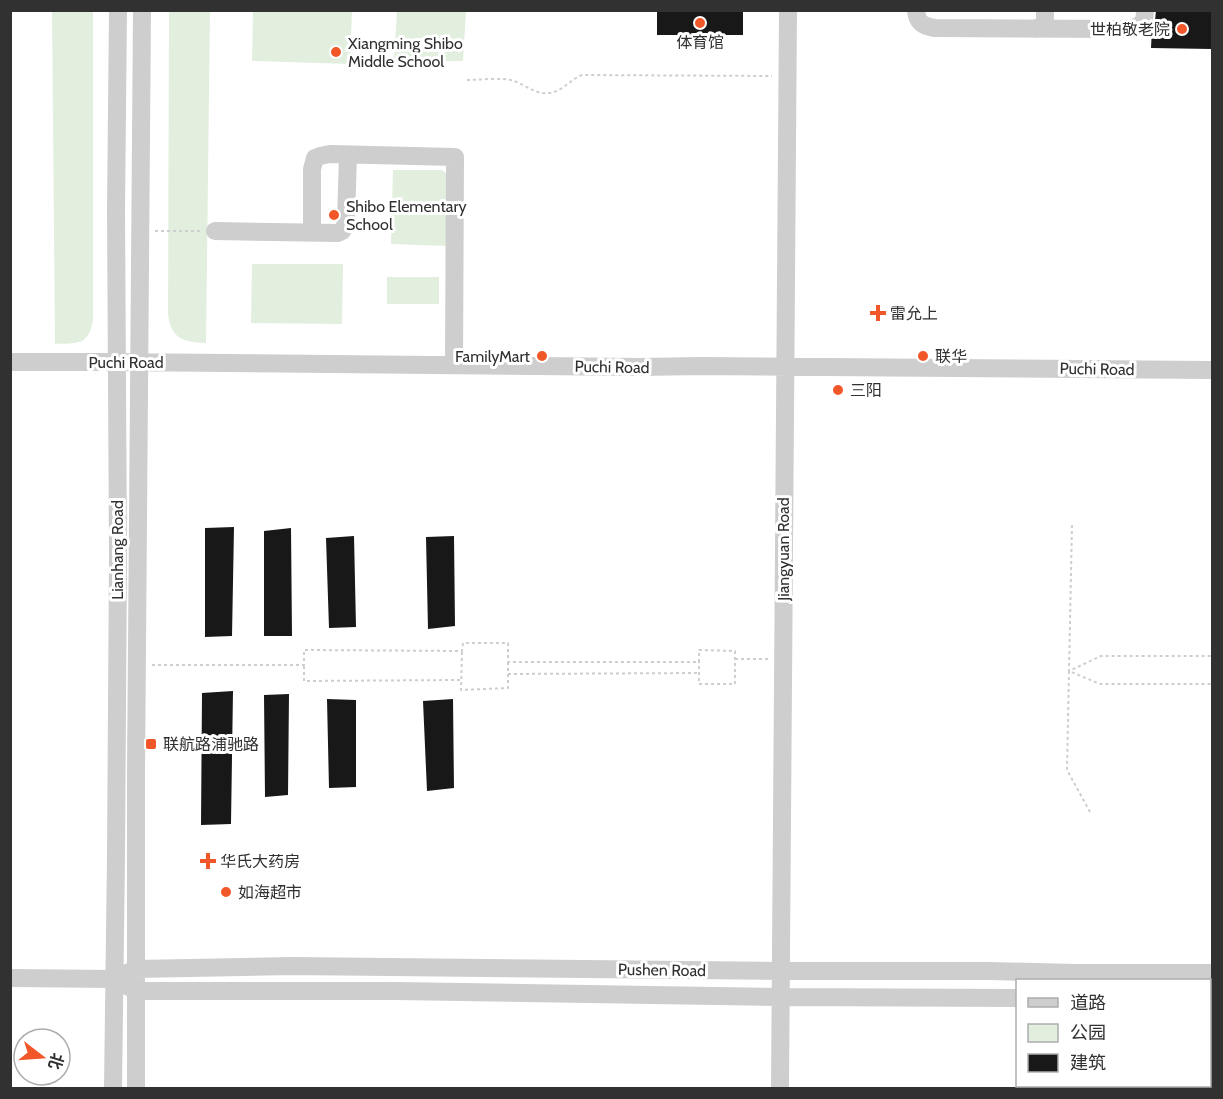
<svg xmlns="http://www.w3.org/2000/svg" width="1223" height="1099" viewBox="0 0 1223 1099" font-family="Cabin,'Noto Sans SC',sans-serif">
  <rect width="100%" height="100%" fill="#fff"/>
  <!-- green -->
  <path fill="#e2efdf" d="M52 11H93V321C88 346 77 343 55 344Z
    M169 11H210L206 343C183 342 171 339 168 314Z
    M253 11H352L350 64 252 61Z
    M397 11H466L463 61H394Z
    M393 170H441L445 172 447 177 448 246 391 244Z
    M252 264H343L342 324 251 323Z
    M387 277H439V304H387Z"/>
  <!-- building -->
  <path fill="#181818" d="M657 10H743V35H657Z
    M1156 10H1212V49L1151 48 1152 28 1155 21Z
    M234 527 232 636 205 637V528Z
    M291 528 292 636H264V531Z
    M354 536 356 627 329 628 326 538Z
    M454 536 455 626 428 629 426 537Z
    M233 691 231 824 201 825 202 693Z
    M289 694 288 795 265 797 264 695Z
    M327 699 356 700V787L329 788Z
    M453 699 454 788 427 791 423 701Z"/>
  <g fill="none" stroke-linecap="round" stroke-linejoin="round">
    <!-- path -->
    <path stroke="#cecece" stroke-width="2" stroke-dasharray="3 3" stroke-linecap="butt" d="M467 80C479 80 504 77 514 81 526 85 536 95 549 93 562 92 571 79 582 75L772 76
      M155 231H200
      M1072 525 1069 671 1101 656H1212
      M462 652 461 690 508 688V674
      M735 659H768
      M508 662V674L699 673
      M152 665H304V650L462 651 463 643H508V662H699V650L735 651V684H699V662
      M304 666V681L461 680
      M1090 812 1067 770 1069 671 1100 684H1212"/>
    <!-- minor -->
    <path stroke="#cecece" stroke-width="18" d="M916 10C917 23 923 26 935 28L1126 29C1140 27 1145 25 1145 10
      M1035 29C1046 25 1045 22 1045 10
      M215 231 338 233 342 231 345 226 346 220 348 155
      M312 232V169L315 158 320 156 330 154 455 157 454 365
      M10 362H116L640 367 702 366 1212 370
      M10 978 115 979 136 969 291 966 781 971H990L1076 973H1212
      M127 986 136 991H396L781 997 1018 998
      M1210 998H1212
      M113 1088 116 856 118 555 116 210 118 10
      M136 1088V774L142 10
      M780 1088 788 10"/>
  </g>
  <!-- markers -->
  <g fill="#f2572a" stroke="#fff" stroke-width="2">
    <circle cx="700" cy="23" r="6"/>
    <circle cx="1182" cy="29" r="6"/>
    <circle cx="336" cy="52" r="6"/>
    <circle cx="334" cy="215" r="6"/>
    <path d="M875 304h6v6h6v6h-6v6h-6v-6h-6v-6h6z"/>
    <circle cx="542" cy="356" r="6"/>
    <circle cx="923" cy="356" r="6"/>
    <circle cx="838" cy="390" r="6"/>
    <rect x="145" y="738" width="12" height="12" rx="3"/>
    <path d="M205 852h6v6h6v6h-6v6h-6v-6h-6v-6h6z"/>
    <circle cx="226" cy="892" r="6"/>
  </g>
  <g text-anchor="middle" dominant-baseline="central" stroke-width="6" stroke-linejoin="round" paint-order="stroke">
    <!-- poi labels -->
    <g font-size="16" fill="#313131" stroke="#fff" text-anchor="start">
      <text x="1170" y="29" text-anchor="end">世柏敬老院</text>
      <text x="700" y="42" text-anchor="middle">体育馆</text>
      <text x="348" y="43">Xiangming Shibo<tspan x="348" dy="18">Middle School</tspan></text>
      <text x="346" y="206">Shibo Elementary<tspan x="346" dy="18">School</tspan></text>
      <text x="890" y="313">雷允上</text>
      <text x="530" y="356" text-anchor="end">FamilyMart</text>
      <text x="935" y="356">联华</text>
      <text x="850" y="390">三阳</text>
      <text x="163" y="744">联航路浦驰路</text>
      <text x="220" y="861">华氏大药房</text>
      <text x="238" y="892">如海超市</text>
    </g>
    <!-- street labels -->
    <g font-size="16" fill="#313131" stroke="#fff">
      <text x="126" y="362">Puchi Road</text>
      <text transform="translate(612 367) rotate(1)">Puchi Road</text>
      <text transform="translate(1097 369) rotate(1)">Puchi Road</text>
      <text transform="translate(783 549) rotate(-90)">Jiangyuan Road</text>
      <text transform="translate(117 550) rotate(-90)">Lianhang Road</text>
      <text transform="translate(662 970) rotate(1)">Pushen Road</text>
    </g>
  </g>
  <!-- border -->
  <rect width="1223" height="1099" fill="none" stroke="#313131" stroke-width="24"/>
  <!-- legend -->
  <rect x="1016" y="979" width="195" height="108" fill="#ffffff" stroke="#adadad" stroke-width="1.5"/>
  <rect x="1028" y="998" width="30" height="9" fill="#cecece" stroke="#adadad" stroke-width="1.5"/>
  <text x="1070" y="1009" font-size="18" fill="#313131">道路</text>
  <rect x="1028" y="1024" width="30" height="18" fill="#e2efdf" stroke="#adadad" stroke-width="1.5"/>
  <text x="1070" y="1039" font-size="18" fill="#313131">公园</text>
  <rect x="1028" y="1054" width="30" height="18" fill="#181818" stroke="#adadad" stroke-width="1.5"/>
  <text x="1070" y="1069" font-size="18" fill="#313131">建筑</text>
  <!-- north arrow -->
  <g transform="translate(42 1057) rotate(107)"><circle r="28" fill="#ffffff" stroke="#adadad" stroke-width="1.5"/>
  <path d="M0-4.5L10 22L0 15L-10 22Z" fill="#f2572a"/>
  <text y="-9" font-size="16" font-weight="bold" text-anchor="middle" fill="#313131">北</text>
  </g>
</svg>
